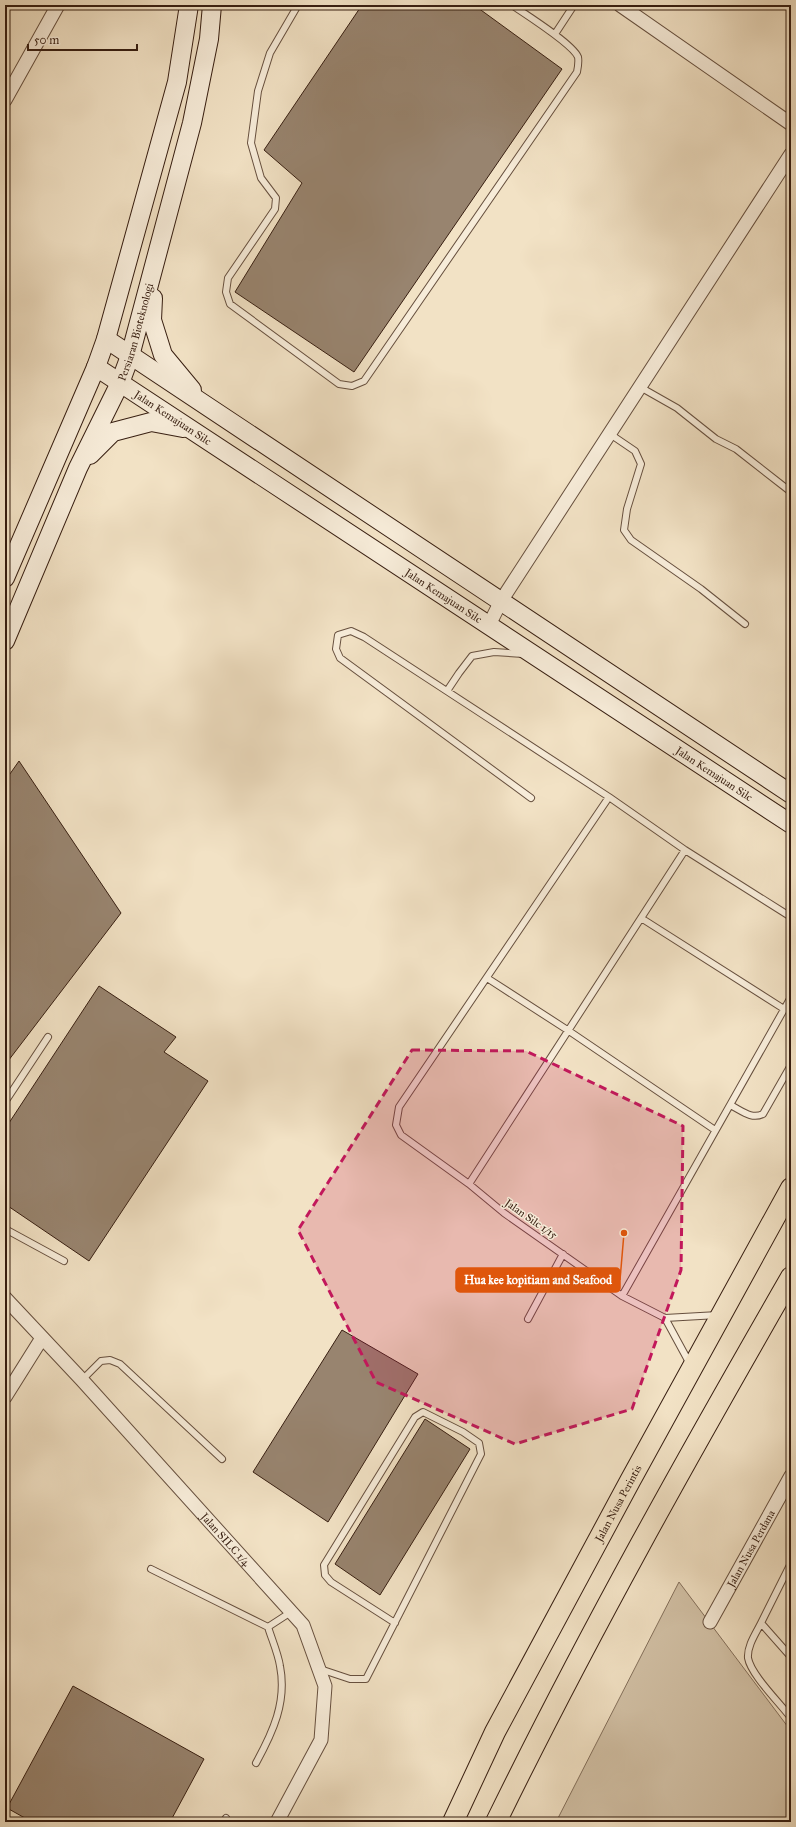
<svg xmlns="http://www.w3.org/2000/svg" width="796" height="1827" viewBox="0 0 796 1827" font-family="'IM FELL Great Primer',serif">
  <rect width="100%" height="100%" fill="#f2e2c5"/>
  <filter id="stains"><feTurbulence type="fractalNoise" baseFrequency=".005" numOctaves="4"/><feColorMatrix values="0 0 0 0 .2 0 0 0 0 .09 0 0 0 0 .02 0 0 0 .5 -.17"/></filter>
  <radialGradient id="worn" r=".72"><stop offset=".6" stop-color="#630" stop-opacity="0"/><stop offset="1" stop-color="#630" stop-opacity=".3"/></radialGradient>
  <!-- green -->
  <path fill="#d2c1a6" stroke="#84705c" d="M679 1582 791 1731V1822H556Z"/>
  <!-- building -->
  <path fill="#98846f" stroke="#371e11" d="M362 5H474L562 69 354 372 235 292 302 183 264 150Z
    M19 761 121 913 5 1065V781Z
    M99 986 176 1037 164 1052 208 1081 89 1261 5 1204V1129Z
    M342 1330 418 1374 328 1522 253 1472Z
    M425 1419 470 1449 380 1595 335 1564Z
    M73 1686 204 1759 170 1822H32L7 1808Z"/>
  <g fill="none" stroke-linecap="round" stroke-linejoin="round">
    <defs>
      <path id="lane" d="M298 5 270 53 258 91 251 143 261 178 276 198 275 209 228 278 226 292 230 304 339 384 352 386 364 381 577 72C578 67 579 62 578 57 573 44 525 14 512 5
        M555 34 574 5
        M640 387 677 408 716 439 736 449 791 492
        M610 434 635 451 641 464 627 509 624 530 631 540 701 589 745 624
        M447 691 459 673 472 656 494 652 523 654
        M609 797 399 1107 396 1125 401 1135 469 1184 504 1213 622 1296 665 1318 718 1315
        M531 798 340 658 336 649 338 635 351 631 364 637 609 797 685 850 791 917
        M641 918 784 1009
        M487 978 569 1031 715 1130
        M5 1102 48 1037
        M730 1105C741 1110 751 1120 763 1114L791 1065
        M469 1184 685 850
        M5 1232 7 1230 64 1261
        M622 1296 791 997
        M665 1318 690 1364
        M528 1319 563 1254
        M82 1380 101 1361 110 1360 120 1364 222 1459
        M791 1563 761 1623 791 1657
        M151 1569 268 1627
        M761 1623C756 1633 747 1646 748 1658 751 1675 780 1703 791 1718
        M320 1669 350 1679H366L481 1454 479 1443 463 1432 423 1412 415 1417 324 1565 325 1575 331 1582 395 1623
        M256 1763C273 1732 287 1702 280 1666 278 1653 272 1640 268 1627L291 1612
        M223 1822 226 1818"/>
      <g id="street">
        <path d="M620 5 791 124"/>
        <path d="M5 100 58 5"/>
        <path d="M489 625 501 601 791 154"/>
        <path id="s1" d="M5 1298 82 1380 303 1625 325 1686 321 1740 277 1822"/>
        <path d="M5 1397 42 1338"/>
        <path id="s2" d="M710 1622 791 1476"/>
      </g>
      <g id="secondary">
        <path d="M153 298 152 320 163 355 192 390"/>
        <path d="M106 339 791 794"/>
        <path id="s3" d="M96 367 791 824"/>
        <path d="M90 455 113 432 151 422 183 428"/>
        <path d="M5 578 96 367 106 339 177 82 189 5"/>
        <path id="s4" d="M5 641 78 468 120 383 130 356 192 123 209 39 212 5"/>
      </g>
      <g id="primary">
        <path id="s5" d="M453 1822 495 1732 630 1481 791 1188"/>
        <path d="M496 1822C587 1636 688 1456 791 1277"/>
      </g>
    </defs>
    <!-- lane casing -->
    <use href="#lane" stroke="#664f3e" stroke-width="8"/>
    <!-- street casing -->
    <use href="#street" stroke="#664f3e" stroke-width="15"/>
    <!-- secondary casing -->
    <use href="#secondary" stroke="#371e11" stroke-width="20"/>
    <!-- primary casing -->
    <use href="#primary" stroke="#371e11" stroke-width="22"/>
    <!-- lane -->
    <use href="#lane" stroke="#f7ecd9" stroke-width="6"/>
    <!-- street -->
    <use href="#street" stroke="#f7ecd9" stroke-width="13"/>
    <!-- secondary -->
    <use href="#secondary" stroke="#f7ecd9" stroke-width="18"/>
    <!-- primary -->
    <use href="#primary" stroke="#f2e2c5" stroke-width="20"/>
  </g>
  <!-- marked area -->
  <path fill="#c2185b" fill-opacity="0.2" stroke="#c2185b" stroke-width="3" stroke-dasharray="8 5" stroke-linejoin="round" d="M412 1050 526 1051 683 1126 681 1270 632 1409 515 1444 376 1382 298 1230Z"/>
  <g text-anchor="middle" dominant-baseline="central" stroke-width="3" stroke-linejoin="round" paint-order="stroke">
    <!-- street labels -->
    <g font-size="11" fill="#371e11" stroke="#f7ecd9">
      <text stroke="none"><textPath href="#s4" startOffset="336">Persiaran Bioteknologi</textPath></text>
      <text stroke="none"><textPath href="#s3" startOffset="92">Jalan Kemajuan Silc</textPath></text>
      <text stroke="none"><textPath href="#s3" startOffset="416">Jalan Kemajuan Silc</textPath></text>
      <text stroke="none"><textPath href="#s3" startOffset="740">Jalan Kemajuan Silc</textPath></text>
      <text transform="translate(531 1219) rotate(35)">Jalan Silc 1/15</text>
      <text stroke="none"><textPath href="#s5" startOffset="359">Jalan Nusa Perintis</textPath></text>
      <text stroke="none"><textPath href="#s1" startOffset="327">Jalan SILC 1/4</textPath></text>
      <text stroke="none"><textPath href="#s2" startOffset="84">Jalan Nusa Perdana</textPath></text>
    </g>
  </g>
  <!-- callouts -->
  <path fill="none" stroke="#df560c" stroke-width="1.5" d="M624 1233L620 1280"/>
  <circle fill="#df560c" stroke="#f7ecd9" stroke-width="1.5" cx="624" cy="1233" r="4"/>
  <rect fill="#df560c" stroke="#df560c" stroke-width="1.5" x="456" y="1268" width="164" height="24" rx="4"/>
  <g font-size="12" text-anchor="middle" font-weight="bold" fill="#fff">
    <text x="538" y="1284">Hua kee kopitiam and Seafood</text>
  </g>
  <!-- margin -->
  <rect width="796" height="1827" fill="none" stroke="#f2e2c5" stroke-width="20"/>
  <rect x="6" y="6" width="784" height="1815" fill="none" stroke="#371e11" stroke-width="2"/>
  <rect x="10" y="10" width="776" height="1807" fill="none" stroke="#371e11"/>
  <!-- scale -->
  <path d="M28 44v6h109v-6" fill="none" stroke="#371e11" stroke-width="2"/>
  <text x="34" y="44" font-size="12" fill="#371e11" stroke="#f7ecd9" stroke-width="3" paint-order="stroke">50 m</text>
  <rect width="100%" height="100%" filter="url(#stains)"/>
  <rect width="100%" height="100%" fill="url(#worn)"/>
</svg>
